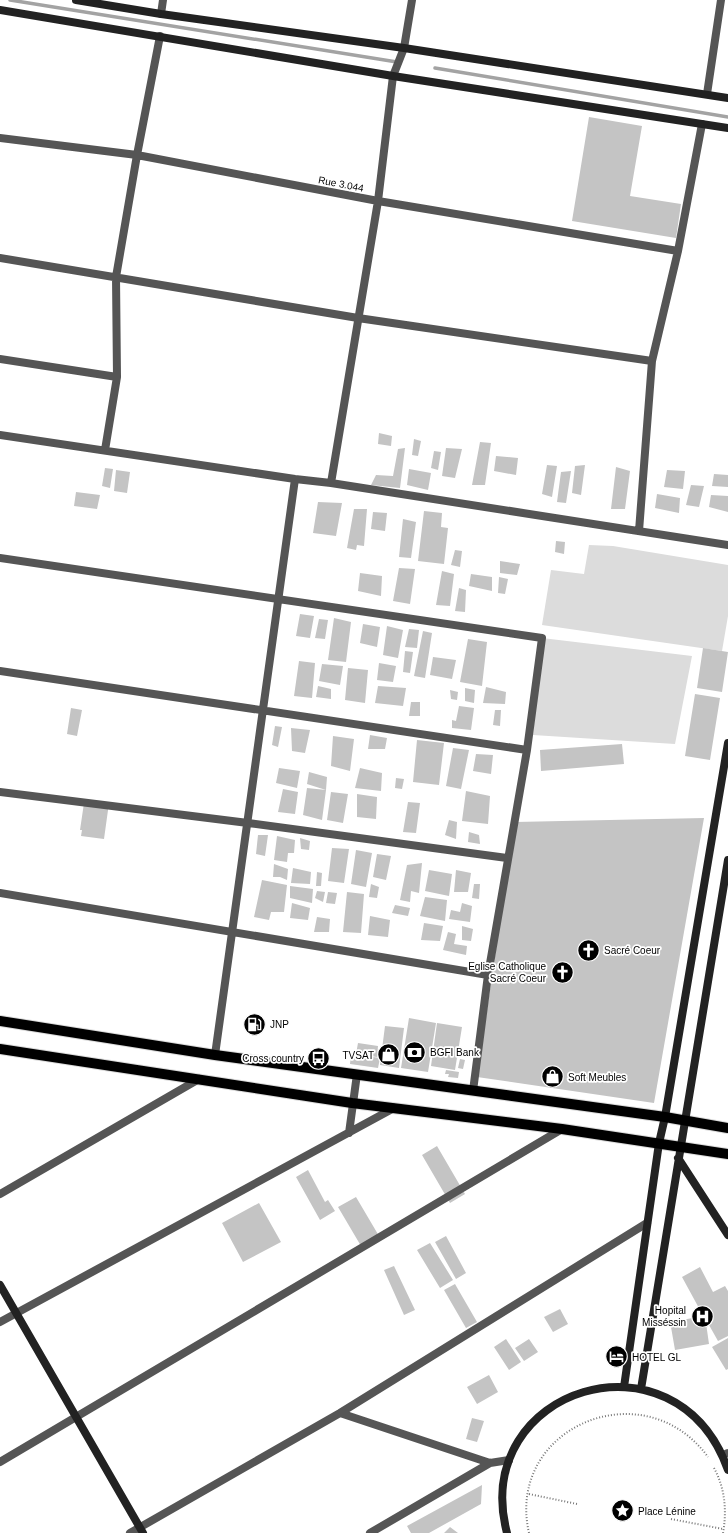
<svg xmlns="http://www.w3.org/2000/svg" width="728" height="1533" viewBox="0 0 728 1533" font-family="Arial,sans-serif">
  <rect width="100%" height="100%" fill="#fff"/>
  <!-- green -->
  <path fill="#dcdcdc" d="M589 545 613 546 728 565V616L722 651 542 625 551 570 584 574Z
    M542 638 692 656 675 744 533 735Z"/>
  <g fill="none" stroke-linecap="round" stroke-linejoin="round">
    <!-- stream -->
    <path stroke="#a3a3a3" stroke-width="3.5" d="M10 0 397 62
      M435 68 728 117"/>
  </g>
  <!-- building -->
  <path fill="#c4c4c4" d="M589 117 642 126 630 196 681 204 676 238 572 221Z
    M379 433 392 436 391 446 378 444Z
    M414 439 421 441 418 456 412 455Z
    M480 442 491 443 485 485H472Z
    M405 448 400 488 371 485 376 475 393 476 398 449Z
    M446 448 462 449 455 478 442 476Z
    M434 451 441 452 438 470 431 468Z
    M496 456 518 458 516 475 494 471Z
    M547 465 557 466 552 497 542 494Z
    M585 465 581 495 572 493 575 466Z
    M616 467 630 471 625 509H611Z
    M105 468 113 469 110 488 102 486Z
    M409 469 431 473 428 490 407 485Z
    M116 470 130 472 127 493 114 491Z
    M667 470 685 471 683 489 664 487Z
    M571 471 566 503 557 502 561 472Z
    M714 474 728 475V487L712 486Z
    M691 485 704 486 699 507 686 505Z
    M76 492 100 495 97 509 74 506Z
    M657 494 680 498 679 513 655 508Z
    M711 495 728 496V512L709 507Z
    M318 502 342 503 336 536 313 533Z
    M354 509H367L364 546 357 545 356 550 347 548Z
    M424 511 442 513 441 527 448 528 444 564 418 561Z
    M373 512 387 513 385 531 371 529Z
    M403 519 416 522 411 558 399 557Z
    M556 541 565 542 564 554 555 552Z
    M455 550 462 551 460 567 451 565Z
    M500 561 520 564 517 575 500 573Z
    M399 568 415 569 410 604 393 601Z
    M442 571 454 574 450 606 436 605Z
    M360 573 382 576 381 596 358 591Z
    M471 574 492 577V591L469 586Z
    M499 577 508 579 505 594 498 593Z
    M459 588 466 590 465 612 455 611Z
    M300 614 314 616 310 638 296 636Z
    M334 618 351 622 346 662 328 660Z
    M319 619 328 620 325 639 315 638Z
    M363 624 380 627 377 647 360 643Z
    M387 626 403 630 398 658 383 655Z
    M409 629 419 630 417 648 405 647Z
    M423 631 432 633 425 678 414 676Z
    M468 639 487 642 482 686 460 682Z
    M703 648 728 652 722 692 697 688Z
    M405 651 413 652 410 673 403 672Z
    M433 657 456 660 452 679 430 675Z
    M299 661 315 663 312 698 294 696Z
    M379 663 396 666 393 682 377 680Z
    M322 664 343 666 340 685 319 681Z
    M348 668 368 670 365 703 345 700Z
    M318 686 331 689V699L316 697Z
    M378 686 406 688 403 706 375 703Z
    M486 687 506 692 505 704 483 703Z
    M465 688 475 690 474 703 465 701Z
    M450 690 458 692 457 700 451 699Z
    M695 694 720 698 710 760 685 756Z
    M411 702H420V716H409Z
    M459 706 474 708 471 730 452 728V720L456 721Z
    M71 708 82 710 77 736 67 734Z
    M495 710H501L500 726 493 725Z
    M275 726 282 727 278 747 272 745Z
    M291 728 310 730 305 753 292 751Z
    M370 735 387 738 385 749H368Z
    M333 736 354 739 350 771 331 766Z
    M417 740 444 743 439 785 413 782Z
    M622 744 624 764 541 771 540 750Z
    M453 748 469 750 461 789 446 786Z
    M476 754 493 755 491 774 473 771Z
    M279 768 300 771 297 788 276 783Z
    M360 768 382 773 381 791 355 788Z
    M309 772 327 777 326 790 322 820 303 815 307 788 326 790 307 784Z
    M396 778 404 779 402 789 395 788Z
    M283 789 298 792 295 814 278 812Z
    M466 791 490 796 488 824 462 821Z
    M331 792 348 794 343 823 327 820Z
    M357 794 377 797 376 819 357 817Z
    M408 802 420 803 416 833 403 832Z
    M84 803H109L104 839 81 836 82 830H80Z
    M704 818 654 1103 477 1077 515 822Z
    M449 820 457 822 456 839 445 835Z
    M469 832 479 835 480 844 468 842Z
    M258 835H268L265 856 256 854Z
    M277 836 295 840 294 853H288L287 862 274 860Z
    M300 838 310 841 309 850 301 849Z
    M332 848 349 849 344 883 328 881Z
    M356 850 372 853 366 887 351 884Z
    M377 854 391 856 386 880 373 877Z
    M422 863 419 893 411 891 410 902 400 900 407 865Z
    M274 864 288 869 287 880 280 877H273Z
    M293 868 311 872 310 884 291 883Z
    M429 870 452 874 449 896 425 891Z
    M456 870 471 873 468 892H454Z
    M317 872 322 873 321 886H316Z
    M262 880 287 885 284 912H271L269 920 254 917Z
    M371 884 379 887 377 898 369 897Z
    M474 884H480L479 899 472 898Z
    M290 886 313 889 312 903 290 898Z
    M317 891 325 892 323 902 315 898Z
    M328 892 337 893 335 904 326 903Z
    M347 892 364 894 361 933 343 932Z
    M425 897 447 900 445 921 420 916Z
    M292 903 310 908 308 920 290 918Z
    M462 903 472 906 470 922 449 919 451 910 460 912Z
    M395 905 410 908 408 916 392 913Z
    M370 916 390 920 388 937 368 935Z
    M317 917 330 919 329 932H314Z
    M424 923 443 926 440 941 421 940Z
    M462 926 473 929 471 941 462 940Z
    M448 932 456 934 454 944 467 946 466 955 443 950Z
    M409 1018 436 1023 428 1072 401 1068Z
    M437 1023 462 1027 455 1070 431 1066Z
    M385 1026 404 1028 399 1068 380 1065Z
    M358 1043 378 1046 377 1057 356 1054Z
    M351 1054 380 1058 378 1068 350 1064Z
    M460 1059 465 1060 463 1069 458 1068Z
    M446 1070 459 1072 458 1078 448 1077 449 1074H445Z
    M437 1146 465 1194 450 1203 422 1155Z
    M308 1170 325 1202 328 1200 335 1211 320 1220 296 1177Z
    M356 1197 379 1236 361 1246 338 1207Z
    M259 1203 281 1242 243 1262 222 1223Z
    M446 1236 466 1273 456 1279 435 1242Z
    M430 1243 453 1280 440 1288 417 1250Z
    M394 1266 415 1310 404 1315 384 1270Z
    M700 1267 713 1292 725 1286 728 1291V1336L718 1341 709 1325 712 1323 704 1308 700 1310 682 1277Z
    M455 1284 477 1322 466 1328 444 1290Z
    M560 1309 568 1324 553 1332 544 1317Z
    M705 1316 709 1344 675 1350 671 1327 682 1325 681 1320Z
    M728 1338V1369L726 1370 712 1347Z
    M506 1339 521 1362 509 1370 494 1347Z
    M529 1339 538 1352 524 1361 515 1348Z
    M489 1375 498 1392 477 1404 467 1387Z
    M472 1418 484 1421 477 1442 466 1439Z
    M482 1485 481 1504 429 1533H411L407 1526Z
    M450 1527 458 1533H444Z"/>
  <g fill="none" stroke-linecap="round" stroke-linejoin="round">
    <defs>
      <path id="primary" d="M0 1021 215 1055 665 1117 728 1128
        M0 1049 352 1103 562 1129 728 1154"/>
    </defs>
    <!-- primary casing -->
    <use href="#primary" stroke="#dbdbdb" stroke-width="12"/>
    <!-- path -->
    <path stroke="#777" stroke-width="2" stroke-dasharray="1 2" stroke-linecap="butt" d="M714 1468C725 1488 727 1511 723 1533
      M529 1494 577 1504
      M671 1519 723 1529
      M529 1533C505 1427 644 1369 708 1457"/>
    <!-- street -->
    <path stroke="#555" stroke-width="8" d="M161 14 163 0
      M707 94 721 0
      M0 138 137 155 378 201 678 251
      M0 258 358 318 652 361
      M0 359 117 377
      M0 435 295 479 331 483 728 545
      M105 450 117 377 116 277 137 155 160 36
      M331 483 378 201 393 76 404 48 412 0
      M639 531 652 361 678 251 702 124
      M0 558 542 638 527 750 488 975 473 1091
      M0 671 527 750
      M0 792 248 823 507 858
      M0 893 488 975
      M215 1055 295 479
      M349 1133 357 1074
      M0 1194 199 1079
      M0 1322 394 1108
      M340 1413 490 1463 509 1460
      M723 1455 728 1453
      M0 1462 562 1129
      M130 1533 340 1413 647 1223
      M370 1533 490 1463"/>
    <!-- secondary -->
    <path stroke="#222" stroke-width="8" d="M76 0 161 14 404 48 728 98
      M0 10 393 76 728 128
      M678 1158 728 1235
      M0 1285 143 1533
      M624 1387 659 1143 665 1117 728 743
      M641 1389 728 860
      M507 1533C469 1387 676 1324 728 1470"/>
    <!-- primary -->
    <use href="#primary" stroke="#000" stroke-width="10"/>
  </g>
  <!-- icons -->
  <defs>
    <symbol id="church-disc" viewBox="-11 -11 22 22"><circle r="9.5" fill="#000" stroke="#fff"/><path d="M-1.2-6h2.4v3.5h3.3v2.4h-3.3V6h-2.4V-.1h-3.3v-2.4h3.3Z" fill="#fff"/></symbol>
    <symbol id="fuel-disc" viewBox="-11 -11 22 22"><circle r="9.5" fill="#000" stroke="#fff"/><path d="M-5.5-6h7V0h2V4h1.3V-2.5L3-4.5l.8-.8L6-3V5H2.5V1h-1V6h-7ZM-4.2-4.7v3.2H.2V-4.7Z" fill="#fff"/></symbol>
    <symbol id="bank-disc" viewBox="-11 -11 22 22"><circle r="9.5" fill="#000" stroke="#fff"/><path d="M-6-4H6V4H-6ZM0-2.3a2.3 2.3 0 1 0 0 4.6a2.3 2.3 0 1 0 0-4.6Z" fill="#fff"/></symbol>
    <symbol id="shop-disc" viewBox="-11 -11 22 22"><circle r="9.5" fill="#000" stroke="#fff"/><path d="M-5-2.5h2.3a2.7 3.5 0 0 1 5.4 0H5L5.5 6h-11ZM-1.5-2.5h3a1.5 2.3 0 0 0-3 0Z" fill="#fff"/></symbol>
    <symbol id="bus-disc" viewBox="-11 -11 22 22"><circle r="9.5" fill="#000" stroke="#fff"/><path d="M-5-6H5V4H4V6H2V4H-2V6H-4V4H-5ZM-3.5-4V0h7V-4ZM-3.5 1.2v1.5H-2V1.2ZM2 1.2v1.5H3.5V1.2Z" fill="#fff"/></symbol>
    <symbol id="hospital-disc" viewBox="-11 -11 22 22"><circle r="9.5" fill="#000" stroke="#fff"/><path d="M-5-5h3v3.5h4V-5h3V5h-3V1.5h-4V5h-3Z" fill="#fff"/></symbol>
    <symbol id="hotel-disc" viewBox="-11 -11 22 22"><circle r="9.5" fill="#000" stroke="#fff"/><path d="M-6-4.5h1.5V1H6V5H4.5V3h-9V5H-6ZM-4 0a1.8 1.8 0 1 1 3.6 0ZM.5 0V-2.5h3Q6-2.5 6 0Z" fill="#fff"/></symbol>
    <symbol id="sight-disc" viewBox="-11 -11 22 22"><circle r="9.5" fill="#000" stroke="#fff"/><path d="M0-6L1.8-2.2L6-1.7L2.9 1.2L3.7 5.4L0 3.3L-3.7 5.4L-2.9 1.2L-6-1.7L-1.8-2.2Z" fill="#fff"/></symbol>
  </defs>
  <g fill-rule="evenodd">
    <use href="#church-disc" x="576" y="938" width="25" height="25"/>
    <use href="#church-disc" x="550" y="960" width="25" height="25"/>
    <use href="#fuel-disc" x="242" y="1012" width="25" height="25"/>
    <use href="#bank-disc" x="402" y="1040" width="25" height="25"/>
    <use href="#shop-disc" x="376" y="1042" width="25" height="25"/>
    <use href="#bus-disc" x="306" y="1046" width="25" height="25"/>
    <use href="#shop-disc" x="540" y="1064" width="25" height="25"/>
    <use href="#hospital-disc" x="690" y="1304" width="25" height="25"/>
    <use href="#hotel-disc" x="604" y="1344" width="25" height="25"/>
    <use href="#sight-disc" x="610" y="1498" width="25" height="25"/>
  </g>
  <g text-anchor="middle" dominant-baseline="central" stroke-width="3.5" stroke-linejoin="round" paint-order="stroke">
    <!-- street labels -->
    <g font-size="10" fill="#000" stroke="#fff">
      <text transform="translate(341 184) rotate(11)">Rue 3.044</text>
    </g>
    <!-- poi labels -->
    <g font-size="10" fill="#000" stroke="#fff" text-anchor="start">
      <text x="604" y="950">Sacré Coeur</text>
      <text x="546" y="966" text-anchor="end">Eglise Catholique<tspan x="546" dy="12">Sacré Coeur</tspan></text>
      <text x="270" y="1024">JNP</text>
      <text x="430" y="1052">BGFI Bank</text>
      <text x="374" y="1055" text-anchor="end">TVSAT</text>
      <text x="304" y="1058" text-anchor="end">Cross country</text>
      <text x="568" y="1077">Soft Meubles</text>
      <text x="686" y="1310" text-anchor="end">Hopital<tspan x="686" dy="12">Misséssin</tspan></text>
      <text x="632" y="1357">HOTEL GL</text>
      <text x="638" y="1511">Place Lénine</text>
    </g>
  </g>
</svg>
